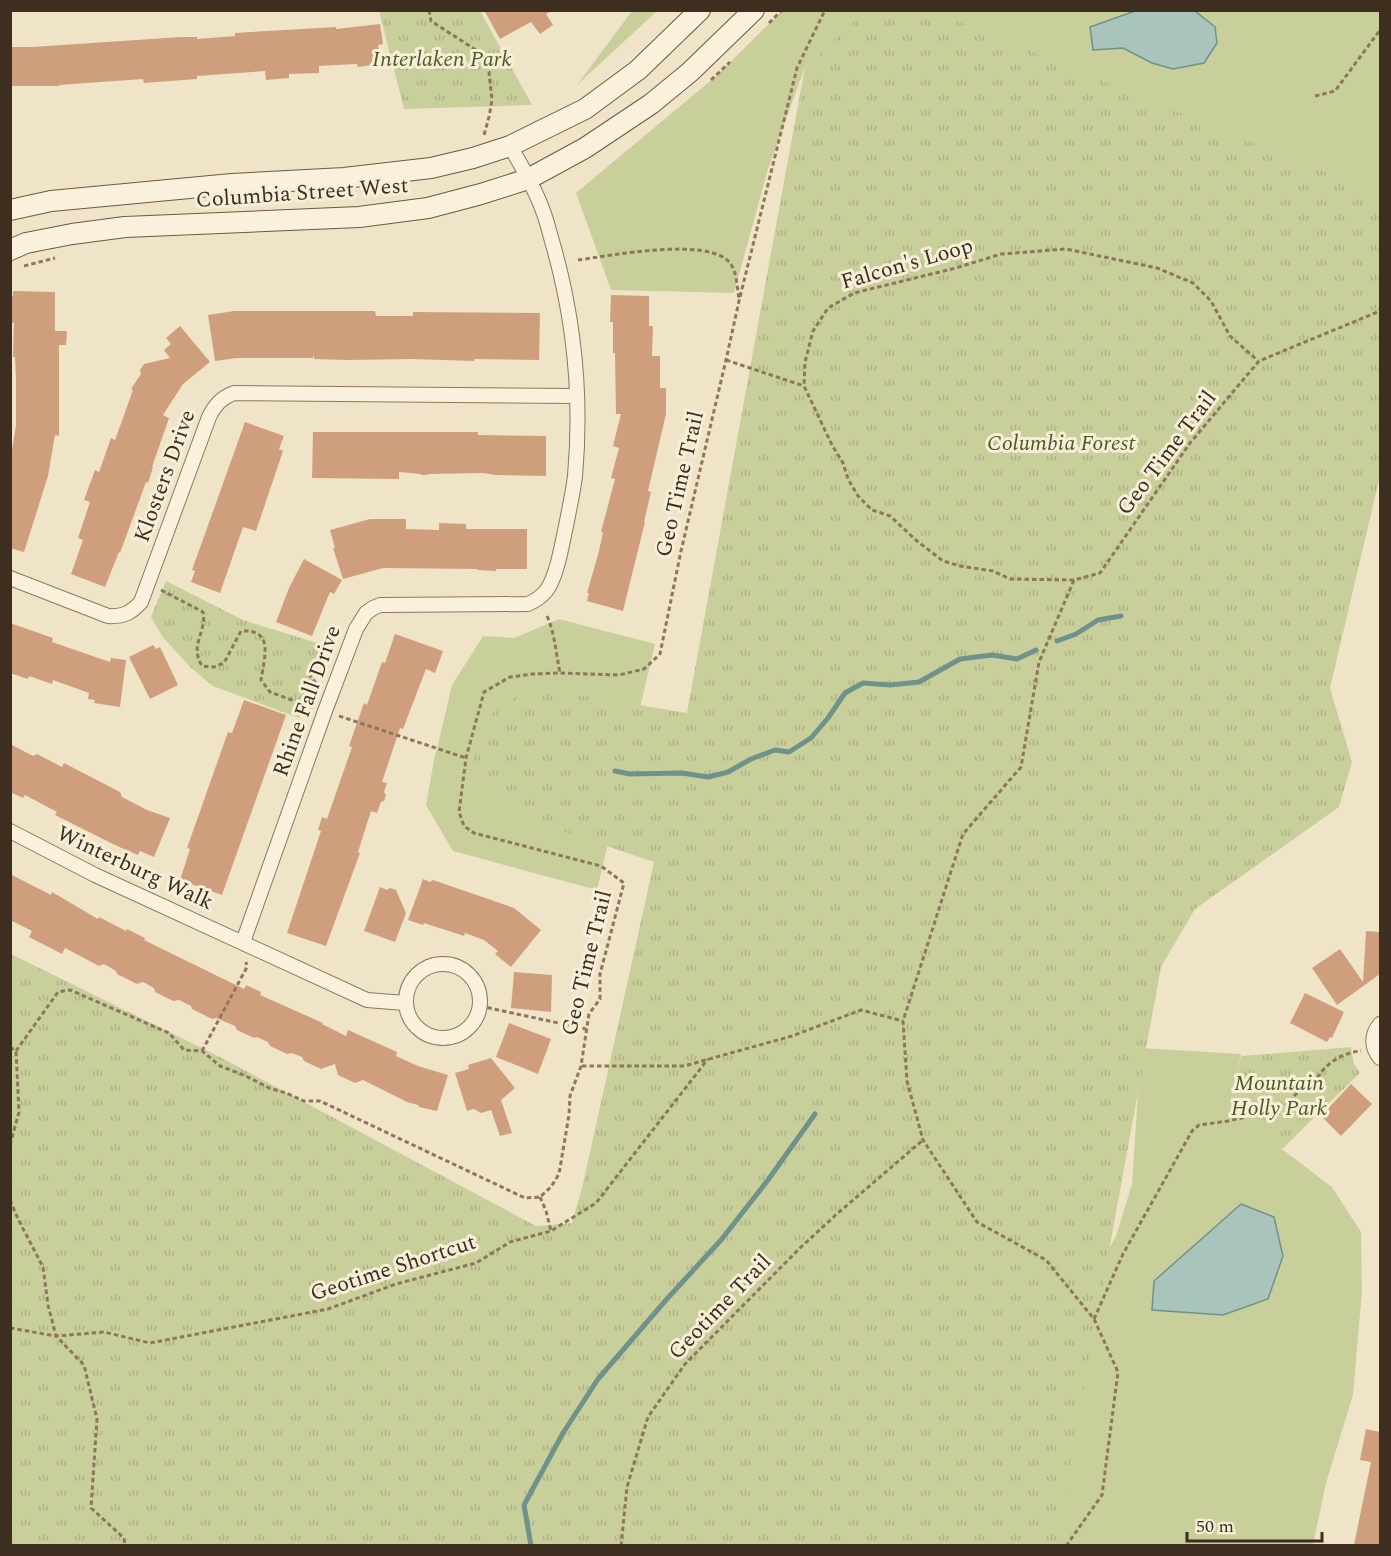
<svg xmlns="http://www.w3.org/2000/svg" width="1391" height="1556" viewBox="0 0 1391 1556" font-family="Spectral,serif">
  <defs>
    <pattern id="park-tufts" width="24" height="20" patternUnits="userSpaceOnUse" patternTransform="scale(1.5)"><rect width="24" height="20" fill="#c9cf9b"/><path d="M3 7l-1-3M5 7V3M7 7l1-3M15 17l-1-3M17 17v-4M19 17l1-3" fill="none" stroke="#aeb285"/></pattern>
  </defs>
  <rect width="100%" height="100%" fill="#f0e4c8"/>
  <!-- green -->
  <path fill="#c9cf9b" d="M632 11H657L577 85Z
    M782 11H867L805 67 768 169 734 293 611 290 576 193 715 77Z
    M929 11H1380V261Z
    M559 619 655 644 597 890 453 851 426 805 435 755 438 745 452 685 483 636 514 638Z
    M1141 1048 1241 1054 1229 1109 1332 1187 1361 1232 1362 1290 1353 1395 1326 1483 1313 1545 1051 1546 1079 1304 1116 1236 1132 1184Z"/>
  <!-- park -->
  <path fill="url(#park-tufts)" d="M867 10 933 11 1380 195V476L1330 688 1352 762 1339 807 1195 909 1161 967 1055 1545H11V954L218 1056 536 1226 572 1223 583 1184 654 862 511 814 471 776 481 721 531 687 687 713 805 67Z
    M379 11H480L532 105 404 109Z
    M166 581 243 620 324 645 299 718 213 686 190 667 162 636 151 617Z
    M1351 1047 1354 1064 1360 1073 1282 1149 1229 1109 1241 1056Z"/>
  <!-- water -->
  <path fill="#a9c4bc" stroke="#6f938a" stroke-width="1.5" d="M1135 11H1195L1215 27 1217 43 1204 63 1173 69 1152 63 1123 48 1093 50 1090 27Z
    M1241 1204 1274 1217 1283 1256 1268 1299 1223 1315 1152 1310 1154 1281Z"/>
  <g fill="none" stroke-linecap="round" stroke-linejoin="round">
    <!-- stream -->
    <path stroke="#6f938a" stroke-width="5" d="M1057 641 1076 634 1098 620 1121 616
      M615 771 630 774 682 773 708 777 728 772 751 759 775 750 789 752 811 738 828 718 845 693 863 683 890 685 919 682 960 659 992 655 1017 659 1036 650
      M531 1546 524 1505 563 1433 598 1379 666 1300 721 1240 768 1180 815 1114"/>
  </g>
  <!-- building -->
  <path fill="#cf9f7d" d="M484 10H553L546 14 553 25 540 34 531 22 500 39Z
    M380 24 383 44 378 45 380 64 358 67 357 64 319 66V73L289 74V78L266 80 265 71 197 76V79L144 83 143 79 59 85V86H10V47H32L181 37H197V39L235 36V33L336 27V29Z
    M13 291 55 292V331H67L66 345H59V436L55 435 48 476 24 552 10 548V461L16 426V377L15 357H13L14 323H10V296H13Z
    M611 295 649 296V326H653L652 356H660V388H666V414L648 491 651 492 644 522H645L623 611 587 601 589 593H587L599 551 603 532H601L615 479 611 478 619 448 613 446 621 414H616L615 353H613V322H610Z
    M234 311H375L376 316H413V312L540 313 539 360 474 359V361L413 359 347 360 314 359V354L313 358H237L215 361 208 315Z
    M180 326 210 362 183 384 163 415 169 418 152 467H153L148 483 146 482 120 553 119 552 105 587 71 574 83 540 78 538 90 502 84 500 95 470 99 472 111 438 115 440 133 390 131 389 141 374 140 370 144 364 170 358 164 350 171 344 166 338Z
    M245 422 284 436 279 449 283 451 256 531 243 527 220 593 191 582 195 571 192 570Z
    M313 432H478V435L546 436V476L495 475 483 473 429 474 427 475H422L420 474 399 472V479L312 478Z
    M370 519H406V529L439 530V523L466 524V529H527V569H496V571L477 570V569L383 568 343 579 333 548H335L330 530Z
    M304 559 342 580 334 594 330 592 312 636 276 622 289 588Z
    M10 623 53 638 52 642 110 662 111 658 126 660 120 707 94 703 95 700 88 699 89 693 53 680 52 684 29 676 28 679 10 673Z
    M395 634 443 651 435 673 426 669 403 729 400 728 382 782 387 783 384 792 386 795 384 801 381 802 377 813 371 811 358 852 360 853 326 946 287 933 321 831 318 830 322 817 327 819 352 747 349 746 364 703 367 705 382 662 385 663Z
    M153 645 156 649 160 647 178 685 150 699 129 657Z
    M244 700 286 715 222 895 180 880 190 849 187 848 228 732 232 733Z
    M10 744 33 756 37 754 62 767 64 763 120 792 122 797 147 810 170 818 154 857 140 851 138 855 117 846 55 815 57 812 25 795 23 798 10 792Z
    M10 874 51 895 52 892 98 919 99 917 126 931 127 929 145 938 144 940 244 989 246 985 261 992 260 995 323 1023 322 1024 346 1036 348 1030 397 1052 396 1056 418 1066 448 1075 437 1111 419 1107 418 1105 407 1102 363 1080 355 1083 338 1075 335 1064 321 1069 304 1061 302 1057 292 1053 287 1054 270 1046 268 1042 257 1037 254 1038 237 1030 235 1026 216 1018 212 1019 192 1009 191 1006 179 1000 173 1001 155 992 154 988 143 982 137 984 117 974 116 971 104 964 99 966 65 948 62 954 29 937 32 931 10 920Z
    M423 879 430 882 433 880 514 908 541 930 511 967 495 954 498 951 484 940 465 933 464 936 424 923 423 925 408 920Z
    M380 887 387 890 390 888 396 890 406 913 395 942 364 931Z
    M1366 931 1380 932V974L1337 1005 1312 968 1340 949 1363 982Z
    M514 972 552 975 551 1012 511 1008Z
    M1305 993 1344 1012 1332 1038 1330 1037 1327 1042 1290 1023Z
    M509 1023 551 1039 538 1074 496 1057Z
    M491 1058 515 1088 501 1100 512 1133 500 1136 491 1110 481 1113 474 1109 467 1111 455 1073 469 1069 468 1065Z
    M1351 1084 1372 1104 1341 1136 1321 1116Z
    M1366 1429 1380 1432V1545H1354L1371 1462 1360 1460Z"/>
  <g fill="none" stroke-linecap="round" stroke-linejoin="round">
    <defs>
      <path id="minor" d="M10 578 108 616C123 617 131 613 141 602L209 417C215 405 221 398 234 393L576 396
        M10 831 95 875 367 1000 405 1003
        M243 942 325 711 356 629 366 613 373 608 380 605 528 604C535 601 541 597 546 591 557 577 562 544 566 526 569 510 573 493 575 476 582 398 574 317 552 241 549 231 547 221 543 211 535 188 522 167 510 146
        M406 1001a37 37 0 1 1 74 0a37 37 0 1 1-74 0Z
        M1380 1024C1371 1035 1371 1047 1380 1058"/>
      <path id="secondary" d="M10 210 51 201 232 184 344 178 431 168 473 158 510 146 585 109 638 70 700 10
        M10 250 26 243 72 234 125 227 359 217 428 208 481 194 528 179 585 148 651 104 690 72 754 10"/>
    </defs>
    <!-- minor casing -->
    <use href="#minor" stroke="#8d765c" stroke-width="16"/>
    <!-- secondary casing -->
    <use href="#secondary" stroke="#6f573f" stroke-width="22"/>
    <!-- path -->
    <path stroke="#8d765c" stroke-width="3" stroke-dasharray="4.5 3" stroke-linecap="butt" d="M429 10 431 21 479 52 489 72 492 100 489 117 484 135
      M769 23 782 10
      M711 80 730 62
      M1315 96 1335 91 1380 30
      M578 260C609 256 709 236 730 263 737 272 737 287 739 299
      M24 266 55 258
      M726 360 804 386
      M1074 580 1010 579 993 571 960 566 943 561 917 541 890 516 872 510 858 496 848 479 843 463 832 445 804 386 805 362 813 331 828 308 854 293 956 268 1001 254 1066 249 1157 268 1193 283 1211 301 1230 336 1258 361
      M161 590 203 612C207 632 189 645 202 666L214 667 224 663 241 631C275 629 264 658 261 680L270 692 311 707
      M547 616C555 634 556 654 560 673
      M316 683 310 676 315 661 325 660
      M339 716 466 758
      M480 1006 586 1029
      M10 1047 16 1051
      M16 1051 58 992 70 990 169 1033 184 1050 202 1051 220 1066 246 1076 269 1088 286 1093 304 1101H320L525 1198 540 1197 551 1187 559 1174 569 1115 570 1096 581 1066 589 1014 600 999V974L624 883 601 866 474 833 464 826 459 812 466 758 484 692 510 677 533 674 560 673 619 675 644 669 660 654 681 551 726 360 739 301 797 68 825 10
      M202 1051 247 967 246 962
      M582 1066H684L792 1036 861 1010 903 1021
      M1294 1096C1300 1089 1307 1088 1314 1082 1318 1078 1321 1071 1326 1067 1335 1058 1348 1052 1361 1051
      M10 1145 19 1112 16 1051
      M540 1197 546 1211 551 1231
      M10 1200 18 1219 43 1267 48 1305 56 1336 84 1365 97 1419 91 1508 124 1538 125 1546
      M1094 1319 1123 1254 1192 1131 1199 1125 1228 1121 1246 1117
      M10 1328 56 1336 104 1332 150 1343 328 1309 396 1284 476 1263 510 1242 551 1231 596 1203 708 1059
      M621 1546 627 1487 648 1417 685 1364 800 1248 838 1213 923 1140
      M1066 1546 1102 1495 1118 1372 1094 1319 1046 1260 977 1222 923 1140 907 1081 903 1021 963 834 1021 767 1039 662 1074 580 1100 573 1190 443 1259 361 1380 311"/>
    <!-- minor -->
    <use href="#minor" stroke="#faf1dc" stroke-width="14"/>
    <!-- secondary -->
    <use href="#secondary" stroke="#faf1dc" stroke-width="20"/>
  </g>
  <g text-anchor="middle" dominant-baseline="central" stroke-width="6" stroke-linejoin="round" paint-order="stroke">
    <!-- park labels -->
    <g font-size="22" font-style="italic" fill="#4d5a26" stroke="#f7eed8">
      <text x="442" y="59">Interlaken Park</text>
      <text x="1061" y="443">Columbia Forest</text>
      <text x="1279" y="1083">Mountain<tspan x="1279" dy="25">Holly Park</tspan></text>
    </g>
    <!-- street labels -->
    <g font-size="22" fill="#3d2e20" stroke="#f7eed8">
      <text transform="translate(302 193) rotate(-4)">Columbia Street West</text>
      <text transform="translate(907 264) rotate(-16)">Falcon's Loop</text>
      <text transform="translate(1167 453) rotate(-53)">Geo Time Trail</text>
      <text transform="translate(165 476) rotate(-70)">Klosters Drive</text>
      <text transform="translate(680 484) rotate(-77)">Geo Time Trail</text>
      <text transform="translate(307 701) rotate(-70)">Rhine Fall Drive</text>
      <text transform="translate(135 868) rotate(25)">Winterburg Walk</text>
      <text transform="translate(587 963) rotate(-76)">Geo Time Trail</text>
      <text transform="translate(393 1268) rotate(-18)">Geotime Shortcut</text>
      <text transform="translate(720 1307) rotate(-46)">Geotime Trail</text>
    </g>
  </g>
  <!-- border -->
  <rect width="1391" height="1556" fill="none" stroke="#3d2e20" stroke-width="24"/>
  <!-- scale -->
  <path d="M1187 1532v9h135v-9" fill="none" stroke="#3d2e20" stroke-width="3"/>
  <text x="1196" y="1532" font-size="18" fill="#3d2e20" stroke="#f7eed8" stroke-width="4.5" paint-order="stroke">50 m</text>
</svg>
